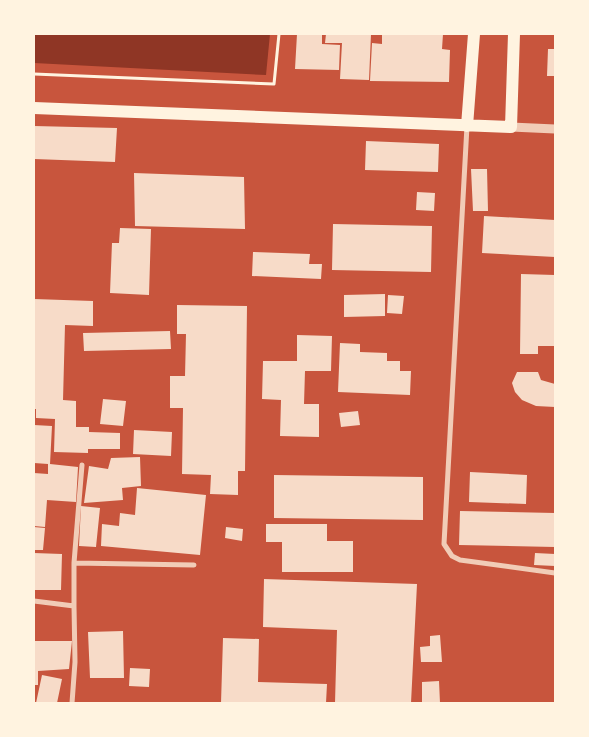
<svg xmlns="http://www.w3.org/2000/svg" width="589" height="737" viewBox="0 0 589 737" font-family="'Archivo Narrow',sans-serif">
  <rect width="100%" height="100%" fill="#c8553d"/>
  <!-- water -->
  <path fill="#8f3625" d="M34 34H270L266 75 34 63Z"/>
  <!-- building -->
  <path fill="#f7dbc8" d="M297 34H322V44L340 45 339 70 295 69Z
    M326 34H371L369 80 340 79 342 43H325Z
    M382 34H443L442 49 450 50 449 82 370 81 372 43 382 44Z
    M548 49H555V76H547Z
    M34 126 117 128 115 162 34 159Z
    M366 141 439 144 438 172 365 170Z
    M471 169H487L488 211H473Z
    M134 173 244 177 245 229 135 226Z
    M417 192 435 193 434 211 416 210Z
    M484 216 555 220V257L482 253Z
    M333 224 432 226 431 272 332 270Z
    M120 228 151 229 149 295 110 293 112 243H119Z
    M253 252 310 254 309 264H322L321 279 252 276Z
    M521 274 555 275V346H538V354H520Z
    M385 294V316L344 317V295Z
    M388 295 404 296 402 314 387 313Z
    M34 299 93 301V326L65 325 63 400 76 401V427H89V432L120 433V449H88V453L54 452 55 419 36 418V409H34Z
    M177 305 247 306 245 471H238V495L210 494 211 475 182 474 183 408H170V376H185L186 334H177Z
    M170 331 171 349 84 351 83 333Z
    M297 335 332 336 331 371H305L304 404H319V437L280 436 281 400 262 399 263 361H297Z
    M340 343 360 344V352L387 353V361H400V371H411L410 395 338 392Z
    M517 372H538L541 380 555 384V407L536 406 522 400 515 392 512 383Z
    M103 399 126 401 123 426 100 424Z
    M358 411 360 425 341 427 339 413Z
    M34 425 52 426 50 464 78 467 76 502 47 500 45 527 34 526V473L48 474V464L34 463Z
    M134 430 172 432 171 456 133 454Z
    M140 457 141 486 122 488 123 500 84 503 89 466 108 469 111 458Z
    M470 472 527 475 526 504 469 502Z
    M274 475 423 477V520L274 518Z
    M137 488 206 495 200 555 101 546 102 524 119 526 120 513 135 515Z
    M81 506 100 508 96 547 79 546Z
    M460 511 555 513V547L459 545Z
    M266 524H327V541H353V572H282V542H266Z
    M34 527 45 528 43 550H34Z
    M226 527 243 529 242 541 225 538Z
    M34 553 62 554 61 590H34Z
    M535 553 555 554V566L534 565Z
    M264 579 417 584 411 703H335L337 630 263 627Z
    M123 631 124 678H90L88 632Z
    M440 635 442 662H421L420 647 430 646V636Z
    M223 638 259 639 258 682 327 684 326 703H221Z
    M34 641H72L69 669 38 671V685H34Z
    M130 668 150 669 149 687 129 686Z
    M42 675 62 679 57 703H36Z
    M439 681 440 703H422V682Z"/>
  <g fill="none" stroke-linecap="round" stroke-linejoin="round">
    <!-- path -->
    <path stroke="#fff3e0" stroke-width="3" d="M34 74 274 84 279 34"/>
    <!-- minor -->
    <path stroke="#f1ccb7" stroke-width="5" d="M467 126 444 544 452 556 460 560 555 573
      M74 563 82 465
      M34 601 74 606 75 662 72 703
      M74 606V563L194 565"/>
    <!-- tertiary -->
    <path stroke="#f1ccb7" stroke-width="9" d="M511 127 555 129"/>
    <!-- primary -->
    <path stroke="#fff3e0" stroke-width="12" d="M34 108 511 127 514 34
      M467 126 474 34"/>
  </g>
  <!-- border -->
  <rect width="589" height="737" fill="none" stroke="#fff3e0" stroke-width="70"/>
</svg>
